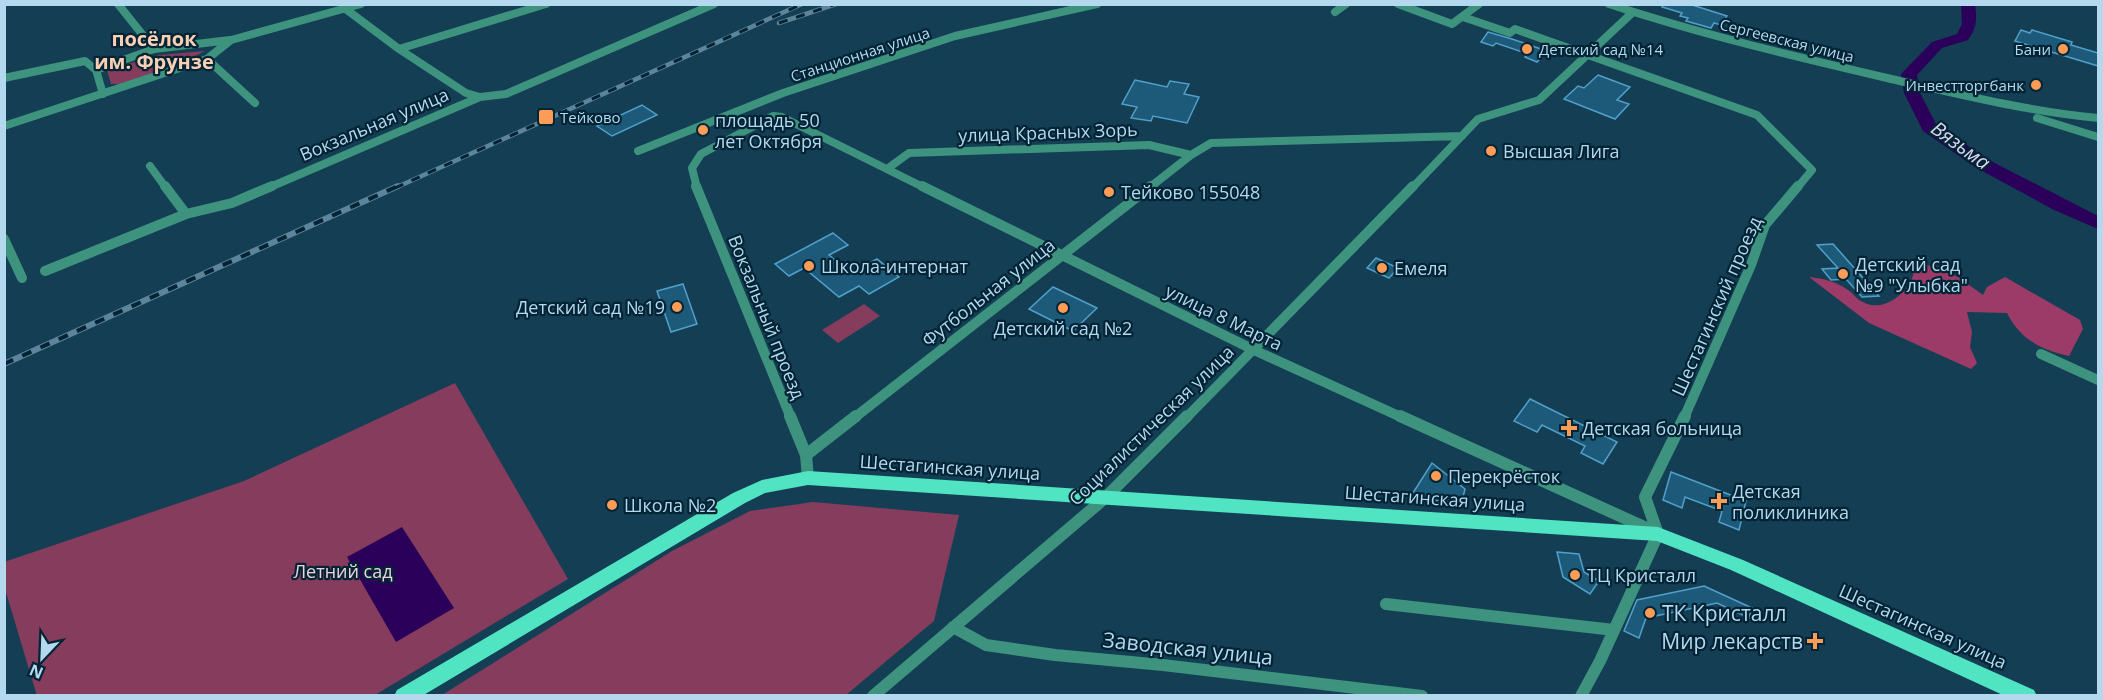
<svg xmlns="http://www.w3.org/2000/svg" width="2103" height="700" viewBox="0 0 2103 700" font-family="'Open Sans',sans-serif">
  <rect width="100%" height="100%" fill="#143e54"/>
  <!-- green -->
  <path fill="#863c5c" d="M205 51 170 69 119 84H111L107 70 159 55Z
    M864 304 880 316 838 343 822 330Z
    M455 383 568 579 375 695 37 696 5 589 4 562 244 481Z
    M813 502 959 515 934 621 846 695H442L672 551 750 511Z"/>
  <!-- forest -->
  <path fill="#9c3b67" d="M1915 260 1958 277 1983 295 1987 287 2005 277 2080 320 2083 329 2069 356C2041 350 2020 339 2007 313L1967 312 1972 332 1970 347 1977 363 1971 369 1869 323 1809 277C1824 279 1836 281 1848 290 1853 293 1857 300 1863 302 1880 312 1901 298 1910 283 1914 277 1914 267 1915 260Z"/>
  <!-- water -->
  <path fill="#2a005a" d="M402 527 454 608 396 642 347 557Z"/>
  <g fill="none" stroke-linecap="round" stroke-linejoin="round">
    <!-- river -->
    <path fill="#2a005a" fill-rule="evenodd" d="M1961 4H1975C1977 20 1977 27 1968 40L1942 48 1917 75 1920 93 1936 124 1987 159 2098 216V229L2054 210 1975 167 1923 131 1904 93 1901 74 1932 42 1957 34 1962 24Z"/>
  </g>
  <!-- building -->
  <path fill="#1d5a79" stroke="#52a0ca" stroke-width="1.5" d="M1662 4H1689L1727 16 1721 25 1714 23 1711 28 1686 21 1688 18 1680 16 1682 13 1662 7Z
    M2021 30 2030 33 2032 30 2072 42 2071 45 2098 53V66L2015 41Z
    M1488 32 1512 39 1547 51 1537 62 1525 57 1528 54 1496 43 1493 46 1481 42Z
    M1598 75 1630 87 1617 100 1629 104 1615 119 1564 99 1578 86 1584 88Z
    M1135 80 1167 87 1170 81 1189 84 1184 94 1199 97 1187 123 1153 116 1151 121 1131 118 1137 107 1122 104Z
    M642 105 657 115 612 136 597 126Z
    M833 233 848 245 829 255 851 273 877 259 899 277 869 294 859 286 839 297 804 268 789 276 775 264Z
    M1833 244 1879 296 1862 297 1846 279 1831 280 1822 269 1838 268 1817 245Z
    M1376 258 1398 268 1389 278 1367 268Z
    M683 284 697 324 671 332 657 291Z
    M1053 287 1097 308 1073 331 1029 309Z
    M1530 399 1617 442 1603 464 1581 453 1585 446 1542 425 1537 432 1514 421Z
    M1432 463 1465 489 1461 505 1411 496Z
    M1671 472 1746 501 1739 530 1719 522 1722 511 1685 497 1682 508 1663 500Z
    M1557 552 1579 554 1584 572 1599 581 1590 594 1563 577Z
    M1704 586 1752 608 1749 618 1717 603 1646 618 1639 638 1624 631 1637 600Z"/>
  <g fill="none" stroke-linecap="round" stroke-linejoin="round">
    <!-- minor-far2 -->
    <path stroke="#3d937e" stroke-width="8" d="M118 4 154 49
      M1398 4 1452 24 1479 4
      M1609 4C1700 34 1793 56 1887 78 1957 94 2026 111 2098 118
      M343 7 399 49 466 93 480 97
      M1335 12 1346 4
      M1463 17 1510 33 1515 29 1757 115 1812 170 1797 188
      M399 49 546 4
      M207 59 255 103
      M96 70 154 49 230 40
      M4 78 85 61 96 70 103 94
      M2037 118 2098 137
      M4 126 207 59 231 40 361 4
      M638 151 783 93 955 36 1097 4
      M150 166 166 188
      M887 169 909 153 1149 145 1191 155 1211 143 1462 136
      M268 188 480 97 506 94 714 4
      M697 188 692 168 701 154 773 116 782 117 925 188
      M1149 188 1191 155
      M1412 188 1478 119 1539 100 1633 12"/>
    <!-- minor-far1 -->
    <path stroke="#3d937e" stroke-width="10" d="M165 186 186 214
      M696 186 791 418
      M922 186 1254 350 1403 418
      M4 239 22 278
      M45 271 186 214 232 203 272 186
      M2041 354 2098 380
      M854 418 1151 186
      M1186 418 1413 186
      M1684 418 1751 265 1765 225 1798 186"/>
    <!-- minor -->
    <path stroke="#3d937e" stroke-width="12" d="M790 416 806 455 808 478
      M1400 416 1653 531
      M806 455 856 416
      M1658 534 1645 497 1685 416
      M1386 604 1614 630
      M953 627 986 645 1055 655 1163 665 1422 696
      M873 696 1105 498 1187 416
      M1581 696 1600 661 1658 534"/>
    <!-- major -->
    <path fill="#50e4c3" fill-rule="evenodd" d="M808 471 1658 527 1743 560 2034 690 2037 696H2005L1731 570 1657 541 808 485 765 493 745 503 422 696H394L397 690 733 493 762 480Z"/>
    <defs>
      <path id="rail-far1" d="M779 23 836 4
        M395 188 802 4"/>
      <path id="rail" d="M4 364 398 186"/>
    </defs>
    <!-- rail-far1 casing -->
    <use href="#rail-far1" stroke="#5c849a" stroke-width="4.5"/>
    <!-- rail casing -->
    <use href="#rail" stroke="#5c849a" stroke-width="6"/>
    <!-- rail-far1 -->
    <use href="#rail-far1" stroke="#022435" stroke-width="3" stroke-dasharray="9" stroke-linecap="butt"/>
    <!-- rail -->
    <use href="#rail" stroke="#022435" stroke-width="4" stroke-dasharray="10" stroke-linecap="butt"/>
  </g>
  <!-- markers -->
  <g fill="#fd9c56" stroke="#022435" stroke-width="2">
    <circle cx="1527" cy="49" r="6"/>
    <circle cx="2063" cy="49" r="6"/>
    <circle cx="2036" cy="85" r="6"/>
    <rect x="538" y="109" width="16" height="16" rx="3"/>
    <circle cx="703" cy="130" r="6"/>
    <circle cx="1491" cy="151" r="6"/>
    <circle cx="1109" cy="192" r="6"/>
    <circle cx="809" cy="266" r="6"/>
    <circle cx="1382" cy="268" r="6"/>
    <circle cx="1843" cy="274" r="6"/>
    <circle cx="677" cy="307" r="6"/>
    <circle cx="1063" cy="308" r="6"/>
    <path d="M1566 419h6v6h6v6h-6v6h-6v-6h-6v-6h6z"/>
    <circle cx="1436" cy="476" r="6"/>
    <path d="M1716 492h6v6h6v6h-6v6h-6v-6h-6v-6h6z"/>
    <circle cx="612" cy="505" r="6"/>
    <circle cx="1575" cy="575" r="6"/>
    <circle cx="1650" cy="613" r="6"/>
    <path d="M1812 632h6v6h6v6h-6v6h-6v-6h-6v-6h6z"/>
  </g>
  <g text-anchor="middle" dominant-baseline="central" stroke-width="4.5" stroke-linejoin="round" paint-order="stroke">
    <!-- far-street labels -->
    <g font-size="15" fill="#b4d9ef" stroke="#022435">
      <text transform="translate(1787 40) rotate(14)">Сергеевская улица</text>
      <text transform="translate(860 54) rotate(-18)">Станционная улица</text>
    </g>
    <!-- far-poi labels -->
    <g font-size="15" fill="#b4d9ef" stroke="#022435" text-anchor="start">
      <text x="1539" y="49">Детский сад №14</text>
      <text x="2051" y="49" text-anchor="end">Бани</text>
      <text x="2024" y="85" text-anchor="end">Инвестторгбанк</text>
      <text x="560" y="117">Тейково</text>
    </g>
    <!-- poi labels -->
    <g font-size="18" fill="#b4d9ef" stroke="#022435" text-anchor="start">
      <text x="715" y="120">площадь 50<tspan x="715" dy="21">лет Октября</tspan></text>
      <text x="1503" y="151">Высшая Лига</text>
      <text x="1121" y="192">Тейково 155048</text>
      <text x="1855" y="264">Детский сад<tspan x="1855" dy="21">№9 "Улыбка"</tspan></text>
      <text x="821" y="266">Школа-интернат</text>
      <text x="1394" y="268">Емеля</text>
      <text x="665" y="307" text-anchor="end">Детский сад №19</text>
      <text x="1063" y="328" text-anchor="middle">Детский сад №2</text>
      <text x="1582" y="428">Детская больница</text>
      <text x="1448" y="476">Перекрёсток</text>
      <text x="1732" y="491">Детская<tspan x="1732" dy="21">поликлиника</tspan></text>
      <text x="624" y="505">Школа №2</text>
      <text x="1587" y="575">ТЦ Кристалл</text>
    </g>
    <!-- street labels -->
    <g font-size="18" fill="#b4d9ef" stroke="#022435">
      <text transform="translate(374 124) rotate(-23)">Вокзальная улица</text>
      <text transform="translate(1048 132) rotate(-2)">улица Красных Зорь</text>
      <text transform="translate(988 292) rotate(-38)">Футбольная улица</text>
      <text transform="translate(1716 306) rotate(-66)">Шестагинский проезд</text>
      <text transform="translate(767 317) rotate(68)">Вокзальный проезд</text>
      <text transform="translate(1224 317) rotate(26)">улица 8 Марта</text>
      <text transform="translate(1151 425) rotate(-44)">Социалистическая улица</text>
      <text transform="translate(950 467) rotate(4)">Шестагинская улица</text>
      <text transform="translate(1435 498) rotate(4)">Шестагинская улица</text>
      <text transform="translate(1923 626) rotate(24)">Шестагинская улица</text>
    </g>
    <!-- park labels -->
    <g font-size="18" fill="#eed2dc" stroke="#022435">
      <text x="343" y="571">Летний сад</text>
    </g>
    <!-- far-district labels -->
    <g font-size="20" font-weight="bold" fill="#fad0b5" stroke="#022435">
      <text x="154" y="38">посёлок<tspan x="154" dy="23">им. Фрунзе</tspan></text>
    </g>
    <!-- water labels -->
    <g font-size="20" font-style="italic" fill="#dbd6ef" stroke="#022435">
      <text transform="translate(1961 145) rotate(36)">Вязьма</text>
    </g>
    <!-- near-poi labels -->
    <g font-size="21" fill="#b4d9ef" stroke="#022435" text-anchor="start">
      <text x="1662" y="613">ТК Кристалл</text>
      <text x="1803" y="641" text-anchor="end">Мир лекарств</text>
    </g>
    <!-- near-street labels -->
    <g font-size="21" fill="#b4d9ef" stroke="#022435">
      <text transform="translate(1188 648) rotate(6)">Заводская улица</text>
    </g>
  </g>
  <!-- border -->
  <rect width="2103" height="700" fill="none" stroke="#b4d9ef" stroke-width="12"/>
  <!-- north arrow -->
  <g transform="translate(42 658) rotate(203)" stroke="#022435" stroke-width="4.5" paint-order="stroke">
  <path d="M0-4.5L10 22L0 15L-10 22Z" fill="#b4d9ef"/>
  <text y="-9" font-size="16" font-weight="bold" text-anchor="middle" fill="#b4d9ef">N</text>
  </g>
</svg>
